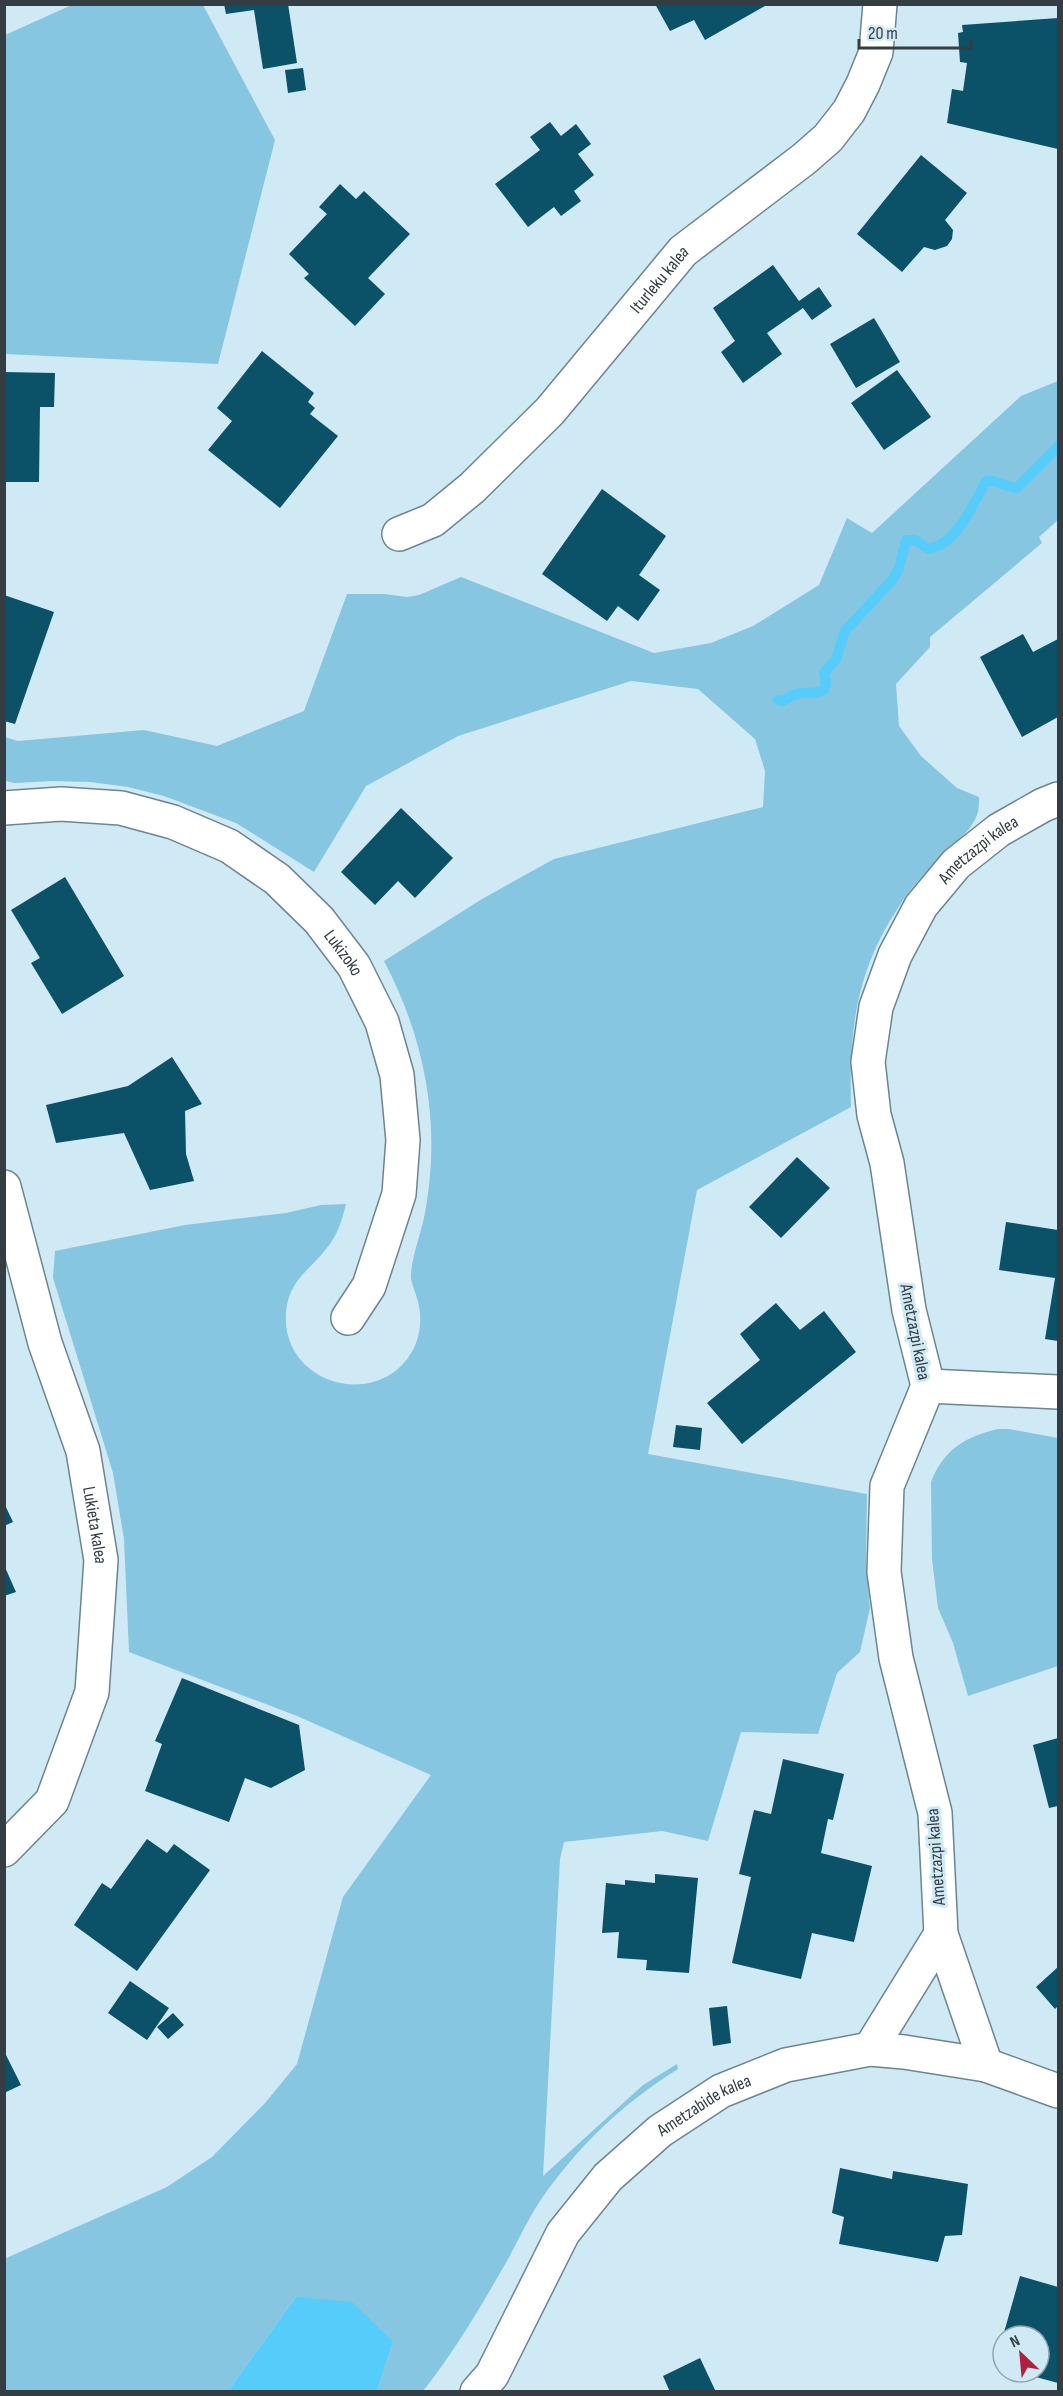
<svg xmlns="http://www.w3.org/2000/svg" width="1063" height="2396" viewBox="0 0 1063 2396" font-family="'Sofia Sans Condensed',sans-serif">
  <rect width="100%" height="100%" fill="#cfe9f5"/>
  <!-- green -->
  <path fill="#86c6e1" d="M74 4 203 5 275 140 218 364 5 354V35Z
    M1058 381V520L1039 537 1042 543 930 637V647L896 684 899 726 921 756 957 788 979 797C979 803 979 810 977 815 973 828 957 841 948 850 931 867 915 882 902 902 856 969 849 1028 851 1107L697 1190 648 1454 867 1494 866 1563 870 1608 860 1652 837 1673 818 1734 741 1732 708 1841 662 1831 564 1842 560 1859 543 2176 643 2085 677 2064 678 2069C623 2103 577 2147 540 2201 528 2219 518 2241 507 2261 481 2306 455 2351 423 2391H377L393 2342 296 2297 230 2388 231 2391H5L4 2259 167 2187 212 2157 266 2102 297 2064 343 1897 431 1775 297 1716 129 1652 124 1539 113 1473 53 1278 55 1251 185 1225 286 1213 321 1205 346 1204C342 1220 338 1235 326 1249 309 1271 289 1280 286 1312 280 1385 381 1413 414 1348 422 1331 422 1312 416 1295 414 1288 410 1281 411 1273 413 1251 423 1229 426 1207 441 1121 424 1037 384 961L482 899 554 859 763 807 765 771 755 739 698 689 631 681 458 736 366 786 314 872 236 823 164 796 128 787 90 782 52 781 15 783 5 781V737L18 741 144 730 217 746 304 711 347 594H384L407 597 419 595 461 577 654 653 711 643 753 626 819 585 847 518 872 533 1021 396Z
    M998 1429H1009L1058 1438V1666L968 1696 953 1643 938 1608 932 1559 931 1482C944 1449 965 1437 998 1429Z"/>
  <!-- water -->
  <path fill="#56ccfa" d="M296 2297 352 2302 393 2342 377 2391H231L230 2388Z"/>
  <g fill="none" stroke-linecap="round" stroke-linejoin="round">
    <!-- stream -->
    <path stroke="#56ccfa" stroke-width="10" d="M778 700 783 701C803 687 806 697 824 690L826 685 824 673 836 659 845 631 893 579 899 568 906 540H915L929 549C958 543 973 504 986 481 998 479 1005 488 1017 488L1058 447"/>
  </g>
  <!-- building -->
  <path fill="#0b5168" d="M224 4H288L297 63 263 69 254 10 226 14Z
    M655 4H764L765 6 705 40 694 20 670 31Z
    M1058 18V149L947 123 952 89 963 91 967 63 960 62 958 33 963 32 962 25Z
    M303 68 306 90 288 93 285 70Z
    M550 122 561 136 576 124 591 144 578 154 594 175 574 191 581 201 561 216 554 207 528 227 495 184 540 150 530 137Z
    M921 155 967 193 945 220 953 230 952 239 947 246 935 250 924 247 902 272 857 234Z
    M340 184 356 199 364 191 410 234 368 278 385 294 355 326 304 278 309 274 289 254 327 214 319 207Z
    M773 265 799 301 819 287 832 306 812 320 803 308 767 333 782 354 743 383 721 352 735 341 713 308Z
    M874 318 900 362 856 388 830 344Z
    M262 351 314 393 308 402 315 408 310 414 338 436 280 508 208 450 232 421 217 408Z
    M897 370 931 417 884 450 851 403Z
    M4 372 55 373 54 407H40L39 482H4Z
    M602 489 666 536 639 575 660 590 638 621 618 606 607 621 542 574Z
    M4 595 54 612 15 724 4 721Z
    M1023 634 1033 652 1058 639V717L1022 737 980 657Z
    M401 808 453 858 415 898 398 881 375 905 341 872Z
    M65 877 124 976 62 1014 31 963 40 958 11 910Z
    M172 1057 202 1104 185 1111 186 1154 194 1181 150 1190 124 1133 56 1143 46 1105 128 1086Z
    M797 1157 830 1188 781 1238 749 1207Z
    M1006 1222 1058 1230V1341L1045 1339 1055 1278 999 1270Z
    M776 1303 800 1330 824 1311 856 1352 742 1444 707 1403 760 1360 740 1334Z
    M676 1425 702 1428 700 1450 673 1447Z
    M4 1503 13 1522 4 1526Z
    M4 1565 16 1592 4 1596Z
    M182 1678 299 1725 305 1770 271 1788 245 1778 229 1822 145 1791 162 1744 155 1741Z
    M1058 1738V1806L1049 1808 1033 1745Z
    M783 1759 844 1774 833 1820 828 1819 821 1853 872 1866 854 1942 812 1933 801 1979 732 1963 751 1877 739 1874 754 1810 771 1814Z
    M147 1839 167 1853 174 1844 210 1870 137 1971 74 1925 102 1883 111 1889Z
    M655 1874 698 1878 689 1973 646 1970 647 1960 617 1958 619 1932 602 1933 606 1883 625 1885V1880L655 1883Z
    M1058 1967V2006L1055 2009 1036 1987Z
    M130 1981 169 2008 147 2040 108 2013Z
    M727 2006 731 2043 713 2046 709 2008Z
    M173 2013 184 2025 168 2039 157 2027Z
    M4 2051 21 2085 4 2093Z
    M840 2168 892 2179 893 2171 968 2184 962 2235 945 2236 938 2262 839 2244 844 2217 832 2213Z
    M1020 2276 1058 2287V2383L1021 2373 1039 2372V2336H1003Z
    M1002 2339H1003V2368L995 2365Z
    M700 2358 716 2392H670L663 2376Z"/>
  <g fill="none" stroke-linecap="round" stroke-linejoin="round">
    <defs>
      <g id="minor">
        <path id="s1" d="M399 534 433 520 472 488 550 411 683 251 804 159 828 138 849 111 863 84 876 52 880 4"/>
        <path id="s2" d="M4 808 61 804 121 808 173 822 229 846 277 879 319 920 354 966 382 1022 397 1075 403 1140 399 1194 369 1286 348 1318"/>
        <path id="s3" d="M4 1187 45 1343 83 1451 101 1560 92 1692 52 1801 4 1850"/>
        <path d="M928 1386 1058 1392"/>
        <path d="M870 2049 941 1934"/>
        <path id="s4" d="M986 2065 941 1934 935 1813 896 1658 884 1572 887 1486 928 1386 909 1310 887 1163 874 1115 868 1062 876 1007 895 955 921 906 956 864 999 830 1043 805 1058 799"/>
        <path id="s5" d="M477 2392 492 2375 563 2233 608 2177 660 2131 721 2091 786 2065 870 2049 904 2052 986 2065 1058 2091"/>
      </g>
    </defs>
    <!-- minor casing -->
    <use href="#minor" stroke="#6d8590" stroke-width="36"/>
    <!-- minor -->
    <use href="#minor" stroke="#fff" stroke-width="33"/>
  </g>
  <g text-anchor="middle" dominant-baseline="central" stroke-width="6" stroke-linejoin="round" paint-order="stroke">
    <!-- street labels -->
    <g font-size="18" fill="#333d42" stroke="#cfe9f5">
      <text stroke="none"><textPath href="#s1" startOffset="368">Iturleku kalea</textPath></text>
      <text stroke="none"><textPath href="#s4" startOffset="1278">Ametzazpi kalea</textPath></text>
      <text stroke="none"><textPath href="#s2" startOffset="390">Lukizoko</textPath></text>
      <text transform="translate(915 1332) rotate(79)">Ametzazpi kalea</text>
      <text stroke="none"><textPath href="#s3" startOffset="351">Lukieta kalea</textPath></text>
      <text transform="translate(936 1857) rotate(-94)">Ametzazpi kalea</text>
      <text stroke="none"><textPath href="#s5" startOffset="374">Ametzabide kalea</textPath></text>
    </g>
  </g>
  <!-- border -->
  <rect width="1063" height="2396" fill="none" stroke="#333d42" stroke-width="12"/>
  <!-- north arrow -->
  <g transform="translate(1021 2354) rotate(334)"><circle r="28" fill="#cfe9f5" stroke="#91a4ad" stroke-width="1.5"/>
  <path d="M0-4.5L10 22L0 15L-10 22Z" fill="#b21f3c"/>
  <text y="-9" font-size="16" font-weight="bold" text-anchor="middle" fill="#333d42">N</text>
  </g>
  <!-- scale -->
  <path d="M859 39v9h112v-9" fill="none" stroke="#333d42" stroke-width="3"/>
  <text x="868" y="39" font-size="18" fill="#333d42" stroke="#cfe9f5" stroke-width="4.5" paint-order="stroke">20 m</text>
</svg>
